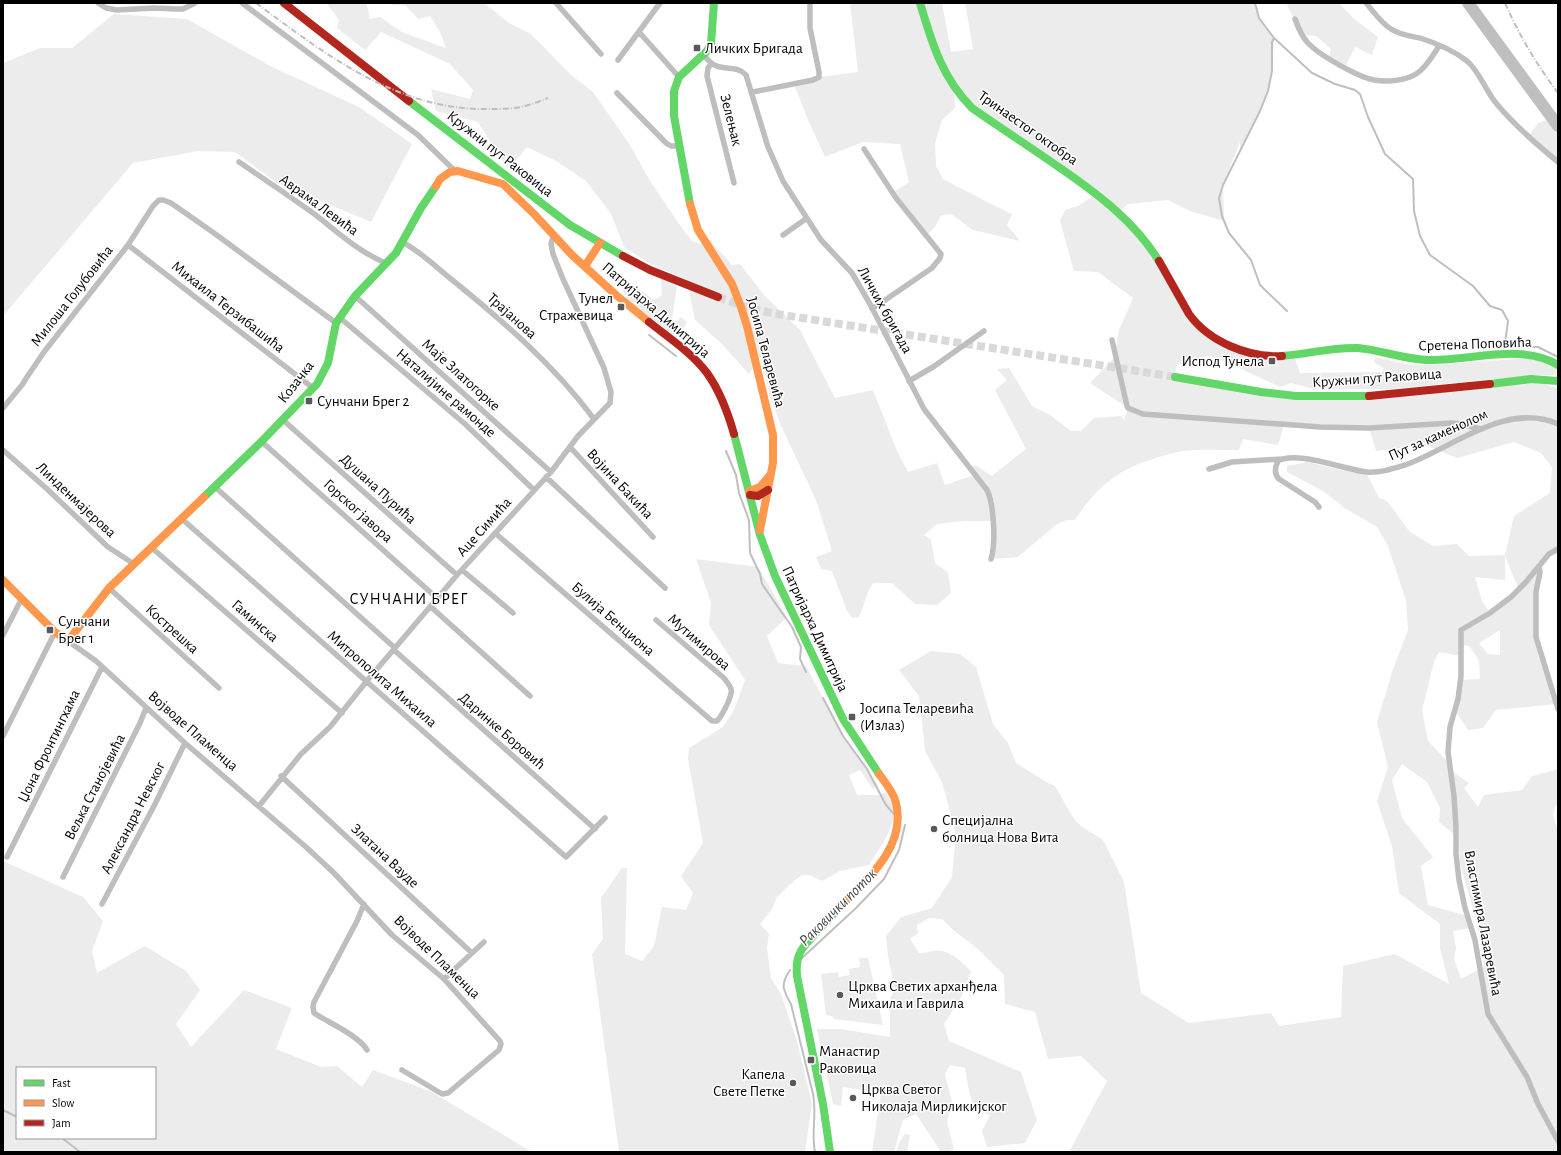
<svg xmlns="http://www.w3.org/2000/svg" width="1561" height="1155" viewBox="0 0 1561 1155" font-family="'Alegreya Sans',sans-serif">
  <rect width="100%" height="100%" fill="#fff"/>
  <!-- green -->
  <path fill="#ececec" fill-rule="evenodd" d="M326 3H363L367 5 370 19 380 17 402 32 446 48 440 32 430 16 418 19 405 5H392L389 3H484L509 23 531 34 570 74 593 92 630 145 650 181 682 228 692 241 701 244 710 240 732 265 740 264 764 295 800 330 835 398 873 390 897 451 908 472 937 463 945 485 974 475 969 468 975 465 992 476 1026 449 995 390 1007 380 997 369 1009 368 1032 406 1050 415 1071 431H1081L1094 418 1121 416 1124 420 1128 408 1090 383 1114 358 1119 330 1133 298 1098 272 1074 271 1060 221 1065 210 1078 206 1096 194 954 90 955 108 942 120 935 143 936 166 943 179 989 203 1012 214 1007 225 1020 241 973 230 951 214 941 215 935 227 927 235 892 193 909 182 900 144 863 142 825 157 808 120 794 84 819 77 858 72 850 3H942L951 52 973 49 965 3H1255L1259 18 1274 38C1273 55 1272 73 1268 90 1263 111 1249 132 1240 151V142L1223 185 1224 221 1190 211 1168 200 1128 204 1118 213 1130 223 1205 331 1256 355H1284L1295 359 1300 373 1383 372 1384 369 1374 362 1375 357 1405 364 1428 365 1533 358 1547 362 1557 368 1556 375H1536L1391 389H1313L1291 383 1280 387 1226 362 1208 356 1177 364 1175 376 1312 397 1531 379 1558 389V547L1539 566 1536 637 1557 704 1496 710 1483 728 1468 730 1455 710 1461 680 1480 679 1479 660 1469 646 1461 645 1460 656 1439 652 1434 661 1422 711 1428 741 1448 762 1449 769 1469 783 1464 788 1478 807 1484 795 1522 790 1532 776 1558 769V805H1556L1553 814 1558 833V1152H1069L1107 1081 1081 1056 1048 1059 1035 1012 1005 1004 1004 975 978 949 952 929 942 919 929 918 917 925 918 933 910 939 919 953C925 954 936 949 941 951 953 953 963 963 971 971L962 996 944 1024 949 1041 1021 1072 1037 1120 1025 1143 987 1147 982 1131 990 1115 974 1109 969 1091 965 1068 950 1065 945 1074 952 1102 947 1122 954 1149 948 1152H941L916 1114 903 1120 894 1152H872L881 1093 843 1087 841 1106 833 1104 817 1029H841L890 1037V999L895 989 888 956 886 936 901 917 932 908 952 877 956 834 942 782 925 751 919 696 899 670 931 651 960 654 976 667 993 724 1008 743 1016 763 1048 783 1055 786 1074 819 1081 826 1103 840 1124 882 1141 993 1189 1023 1271 1013 1279 1026 1341 1017 1343 966 1395 954 1449 984 1440 948V924L1399 893 1392 846 1377 801 1388 767 1377 722 1393 669 1408 630 1406 601 1388 546 1377 527 1346 509 1323 491 1287 472V466L1308 462 1344 471 1367 474 1379 498 1387 501 1410 532 1433 546 1457 544 1469 556 1505 555 1514 516 1550 493 1552 467 1541 453 1514 442 1457 458 1426 445 1376 451 1369 428 1284 425 1278 445 1243 439 1239 450C1221 450 1201 449 1183 451 1175 452 1167 455 1159 457 1120 468 1097 486 1075 520H1067L1057 524 1018 557 991 559 993 521H964L937 524 924 535 931 540 935 563 948 573 951 593 937 605 915 604 892 583H873C866 593 864 606 859 617L852 618 847 611 832 571 821 569 816 557 832 551 816 500 781 426 769 394 765 371 760 357 749 374 722 344 695 320 687 280 647 262 624 247 611 214 586 181 556 161 527 147 509 169C498 157 488 137 478 122L436 111 431 89 470 99 473 90 450 64 381 32 365 50 337 28 339 20ZM1505 556 1519 590 1490 613 1482 601 1475 577 1505 580ZM1500 630V655L1488 654 1479 643ZM1402 764 1427 782 1440 808 1439 822 1456 836 1458 814 1460 864 1475 915 1485 966 1461 979 1454 959 1456 948 1453 931 1472 928 1468 916 1428 905 1421 866 1433 857 1402 818 1392 780Z
    M1286 3H1339L1353 18 1378 37 1372 55 1355 47 1346 65 1329 57 1331 49 1316 36 1302 35Z
    M114 14 187 19 272 67 359 107 412 144 371 222 277 183 235 152 198 151 133 163 3 316V63L40 48H72Z
    M1558 116V162L1528 137 1538 123Z
    M615 272 654 300 662 295 661 278 677 286 672 319 676 322 681 317 687 322 679 336 673 335 627 300Z
    M696 559 758 567 787 617 767 636 778 663 806 666 843 736 878 785 873 789 860 770 849 775 857 795H878L886 792C887 796 890 800 892 804 898 826 880 847 869 865L840 871 822 881 810 875H803L796 879 777 897 772 909 760 924 769 934 767 948 771 978 781 994 797 1041 812 1104 805 1152H619L592 954 603 939 601 898 622 868H627L625 954 642 961 654 946 662 907 686 910 693 893 681 876 703 843 688 759 689 748 723 727 734 710 745 680 709 625 711 603Z
    M3 861 83 897 103 921 92 951 97 973 145 946 186 971 200 990 176 1024 191 1047 244 990 292 1008 276 1049 321 1067 337 1066 362 1087 373 1070 430 1091 532 1152H3ZM17 1068H155V1138H17Z
    M859 958H868L883 1025 834 1019V1017L826 1015 821 974 838 972 839 977 850 975 849 969 860 967Z
    M905 1134 910 1135 907 1152H896L899 1143Z"/>
  <g fill="none" stroke-linecap="round" stroke-linejoin="round">
    <!-- stream -->
    <path stroke="#bfbfbf" stroke-width="2" d="M1255 3 1259 18 1274 38
      M1287 311 1260 285 1251 260 1229 233 1222 216 1219 198 1223 185 1260 111 1268 91 1272 71V42L1274 38 1312 73 1335 84 1355 90 1360 94 1368 117 1385 154 1413 179 1414 211 1420 236 1430 255 1473 286 1490 306 1502 310 1508 321 1505 343 1513 346 1538 347 1558 357
      M649 335 676 356
      M726 451 736 475 739 493 749 520 750 553 760 574 762 584 792 627 801 647 800 659 806 672
      M823 698 843 736 867 769 886 805 894 814
      M802 958 855 909 884 879 899 850 905 825
      M790 970C780 985 783 990 791 1004L813 1094C817 1114 811 1132 815 1152
      M3 1110 17 1117
      M62 1138 80 1152"/>
    <!-- river -->
    <path stroke="#bfbfbf" stroke-width="12" d="M1468 3 1558 126"/>
    <!-- secondary-tunnel -->
    <path stroke="#d9d9d9" stroke-width="8" stroke-dasharray="8 4" stroke-linecap="butt" d="M718 297 746 307 771 313 1175 377"/>
    <!-- street -->
    <path stroke="#bebebe" stroke-width="5.5" d="M98 3 106 8 117 10 154 8 176 9H183L195 3
      M242 3 418 135 455 171
      M556 3 601 54
      M1366 3C1374 12 1381 23 1391 29 1400 35 1410 36 1420 38 1436 43 1454 51 1467 61 1480 72 1485 90 1496 103 1514 125 1536 144 1558 162
      M1295 19C1298 27 1301 36 1308 43 1319 55 1358 77 1374 80 1387 82 1405 81 1416 74 1426 68 1433 55 1439 46
      M639 32 679 77
      M704 55C718 76 734 62 746 75L768 147 783 181 821 240 852 273 870 304 924 409 987 490C994 504 996 544 991 559
      M618 60 660 3
      M711 64 708 68 707 76 734 183
      M753 92 813 80 819 77V72L810 28V3
      M617 93 666 143 671 146H679
      M864 149 896 198 941 254 940 258 932 268 872 309
      M239 162C264 179 288 195 313 213 337 231 358 252 386 263
      M783 235 807 218
      M402 242C420 251 436 267 451 279 503 321 554 365 594 419
      M128 245 313 388
      M355 296 551 472
      M339 317 465 424 534 490
      M1112 340 1127 406 1128 408 1143 414 1320 427 1369 428 1452 423 1462 424 1480 429
      M909 381 933 367 984 331
      M3 408 22 385 27 377 44 352 128 245 153 206 159 200H163L171 203 214 233 336 323
      M283 420 457 575
      M262 442 438 599
      M570 447 653 537
      M3 450 47 489 108 547 134 564
      M1209 469 1232 462 1282 459
      M546 477 665 588
      M215 487 395 648
      M1319 507 1315 502 1279 479C1274 474 1275 467 1278 461 1296 450 1345 470 1367 472 1380 473 1392 469 1405 465 1453 448 1505 401 1558 424
      M182 519 566 857 605 818
      M495 533 712 721H717C722 716 733 695 731 689 730 685 726 681 724 678L656 620
      M152 548 342 713
      M1558 549 1549 554 1526 582 1511 597 1490 613 1461 630V676L1458 699 1450 727 1448 752 1454 796 1456 827V854L1459 880 1465 908 1475 940 1488 1014 1527 1077 1538 1104 1558 1141
      M1539 566 1540 572 1536 592V637L1558 709
      M462 570 513 613
      M109 588 219 688
      M431 607 530 696
      M3 635 22 598
      M68 641 96 661 185 743 306 847 334 873 392 935 444 979 500 1041 501 1044 499 1050 448 1093 442 1094 402 1070
      M394 650 595 829
      M3 736 55 632
      M281 776 472 953
      M259 806 301 754 330 727 366 682 457 575 551 472 578 436 610 403 611 392 604 368 563 279 553 254 551 244 552 240 555 236
      M7 857 102 667
      M63 877 140 723 146 708
      M102 904 155 804 185 743
      M364 904 357 921 314 1002 313 1007 314 1013C329 1023 358 1035 367 1050
      M444 979 484 942"/>
    <!-- fast -->
    <path stroke="#63d668" stroke-width="8" d="M920 3C932 43 942 78 972 108 1002 129 1033 149 1063 170 1099 195 1135 222 1159 261
      M409 101 570 225 623 256
      M690 204 674 116V91L679 77 707 51 711 44 714 3
      M1282 356C1308 354 1332 347 1358 348 1381 350 1403 359 1427 360 1468 362 1521 342 1558 365
      M1175 377 1261 392 1296 396H1369
      M1490 384 1531 379 1558 381
      M734 434 760 535 775 576 843 719 879 774
      M204 497 259 444 317 384 328 363 336 323 355 296 396 253 421 208 436 186
      M830 1152 823 1104 797 976C796 964 797 955 805 945L837 910"/>
    <!-- slow -->
    <path stroke="#ff974d" stroke-width="8" d="M436 186 440 179 450 172 458 171 503 184 534 214 572 255 616 295 649 322
      M690 204 698 230 732 284 741 307 747 326 773 435V463L760 530
      M585 266 600 243
      M749 491 760 487 770 475
      M3 580 55 632 68 641 109 588 204 497
      M837 910C865 881 907 848 896 803 894 793 885 782 879 774"/>
    <!-- jam -->
    <path stroke="#b3261e" stroke-width="8" d="M284 3 409 101
      M623 256 650 270 718 297
      M1159 261 1189 314C1209 342 1249 358 1282 356
      M649 322C669 338 692 353 707 373 720 391 728 413 734 434
      M1369 396 1490 384
      M750 495 758 496 768 490"/>
    <!-- rail -->
    <path stroke="#bebebe" stroke-width="2" stroke-dasharray="6 2 1 2" stroke-linecap="butt" d="M256 3C325 54 398 111 489 109 500 109 514 109 525 106 533 104 540 101 548 98
      M1505 3C1519 35 1537 65 1558 93"/>
  </g>
  <!-- markers -->
  <g fill="#595959" stroke="#fff" stroke-width="1.5">
    <rect x="693" y="44" width="8" height="8" rx="2"/>
    <rect x="617" y="303" width="8" height="8" rx="2"/>
    <rect x="1268" y="357" width="8" height="8" rx="2"/>
    <rect x="305" y="397" width="8" height="8" rx="2"/>
    <rect x="46" y="626" width="8" height="8" rx="2"/>
    <rect x="848" y="713" width="8" height="8" rx="2"/>
    <circle cx="934" cy="829" r="4"/>
    <circle cx="840" cy="995" r="4"/>
    <rect x="807" y="1056" width="8" height="8" rx="2"/>
    <circle cx="793" cy="1083" r="4"/>
    <circle cx="853" cy="1098" r="4"/>
  </g>
  <g text-anchor="middle" dominant-baseline="central" stroke-width="3" stroke-linejoin="round" paint-order="stroke">
    <!-- poi labels -->
    <g font-size="15" fill="#000" stroke="#fff" text-anchor="start">
      <text x="705" y="48">Личких Бригада</text>
      <text x="613" y="298" text-anchor="end">Тунел<tspan x="613" dy="17">Стражевица</tspan></text>
      <text x="1264" y="361" text-anchor="end">Испод Тунела</text>
      <text x="317" y="401">Сунчани Брег 2</text>
      <text x="58" y="621">Сунчани<tspan x="58" dy="17">Брег 1</tspan></text>
      <text x="860" y="708">Јосипа Теларевића<tspan x="860" dy="17">(Излаз)</tspan></text>
      <text x="942" y="820">Специјална<tspan x="942" dy="17">болница Нова Вита</tspan></text>
      <text x="848" y="986">Црква Светих арханђела<tspan x="848" dy="17">Михаила и Гаврила</tspan></text>
      <text x="819" y="1051">Манастир<tspan x="819" dy="17">Раковица</tspan></text>
      <text x="785" y="1074" text-anchor="end">Капела<tspan x="785" dy="17">Свете Петке</tspan></text>
      <text x="861" y="1089">Црква Светог<tspan x="861" dy="17">Николаја Мирликијског</tspan></text>
    </g>
    <!-- street labels -->
    <g font-size="15" fill="#000" stroke="#fff">
      <text transform="translate(731 120) rotate(76)">Зелењак</text>
      <text transform="translate(1028 128) rotate(35)">Тринаестог октобра</text>
      <text transform="translate(500 154) rotate(38)">Кружни пут Раковица</text>
      <text transform="translate(319 205) rotate(36)">Аврама Левића</text>
      <text transform="translate(72 296) rotate(-52)">Милоша Голубовића</text>
      <text transform="translate(228 307) rotate(38)">Михаила Терзибашића</text>
      <text transform="translate(656 310) rotate(41)">Патријарха Димитрија</text>
      <text transform="translate(885 310) rotate(61)">Личких бригада</text>
      <text transform="translate(512 316) rotate(42)">Трајанова</text>
      <text transform="translate(1475 344) rotate(-2)">Сретена Поповића</text>
      <text transform="translate(766 352) rotate(75)">Јосипа Теларевића</text>
      <text transform="translate(461 375) rotate(42)">Маје Златогорке</text>
      <text transform="translate(1377 378) rotate(-4)">Кружни пут Раковица</text>
      <text transform="translate(296 382) rotate(-52)">Козачка</text>
      <text transform="translate(446 393) rotate(41)">Наталијине рамонде</text>
      <text transform="translate(1438 435) rotate(-24)">Пут за каменолом</text>
      <text transform="translate(620 484) rotate(47)">Војина Бакића</text>
      <text transform="translate(378 489) rotate(42)">Душана Пурића</text>
      <text transform="translate(76 500) rotate(43)">Линденмајерова</text>
      <text transform="translate(358 511) rotate(42)">Горског јавора</text>
      <text transform="translate(484 527) rotate(-48)">Аце Симића</text>
      <text transform="translate(613 619) rotate(41)">Булија Бенциона</text>
      <text transform="translate(255 621) rotate(41)">Гаминска</text>
      <text transform="translate(172 629) rotate(42)">Кострешка</text>
      <text transform="translate(815 629) rotate(65)">Патријарха Димитрија</text>
      <text transform="translate(699 642) rotate(41)">Мутимирова</text>
      <text transform="translate(382 679) rotate(41)">Митрополита Михаила</text>
      <text transform="translate(193 731) rotate(41)">Војводе Пламенца</text>
      <text transform="translate(502 731) rotate(41)">Даринке Боровић</text>
      <text transform="translate(49 746) rotate(-64)">Џона Фронтингхама</text>
      <text transform="translate(95 787) rotate(-63)">Вељка Станојевића</text>
      <text transform="translate(133 818) rotate(-63)">Александра Невског</text>
      <text transform="translate(385 856) rotate(43)">Златана Вауде</text>
      <text transform="translate(1483 923) rotate(79)">Властимира Лазаревића</text>
      <text transform="translate(437 957) rotate(44)">Војводе Пламенца</text>
    </g>
    <!-- neighbourhood labels -->
    <g font-size="16" letter-spacing="1" fill="#000" stroke="#fff">
      <text x="409" y="599">СУНЧАНИ БРЕГ</text>
    </g>
    <!-- water labels -->
    <g font-size="16" font-style="italic" fill="#444" stroke="#fff">
      <text transform="translate(838 907) rotate(-45)">Раковички поток</text>
    </g>
  </g>
  <!-- border -->
  <rect width="1561" height="1155" fill="none" stroke="#000000" stroke-width="8"/>
  <!-- legend -->
  <rect x="16" y="1067" width="140" height="72" fill="#ffffff" stroke="#999999"/>
  <rect x="24" y="1080" width="20" height="6" fill="#63d668" stroke="#999999"/>
  <text x="52" y="1087" font-size="12" fill="#000000">Fast</text>
  <rect x="24" y="1100" width="20" height="6" fill="#ff974d" stroke="#999999"/>
  <text x="52" y="1107" font-size="12" fill="#000000">Slow</text>
  <rect x="24" y="1120" width="20" height="6" fill="#b3261e" stroke="#999999"/>
  <text x="52" y="1127" font-size="12" fill="#000000">Jam</text>
</svg>
